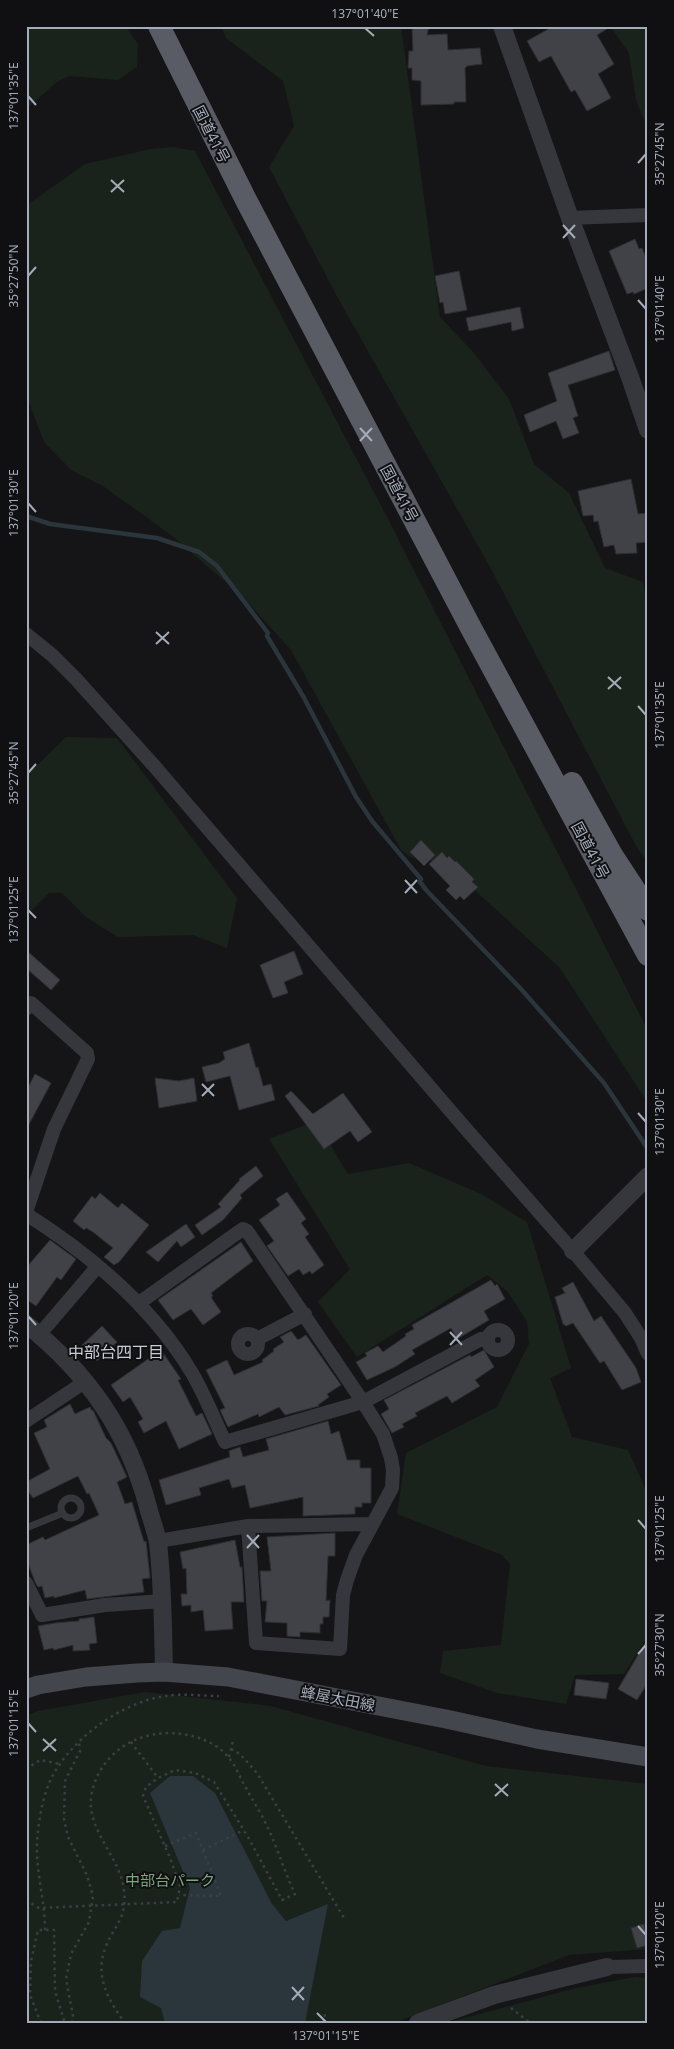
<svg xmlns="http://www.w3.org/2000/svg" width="674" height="2049" viewBox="0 0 674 2049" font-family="'Noto Sans','Noto Sans JP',sans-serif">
  <rect width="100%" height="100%" fill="#151517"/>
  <!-- green -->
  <path fill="#1a231b" d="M26 26H125L138 44 137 67 118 80 70 76 58 81 26 109Z
    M221 26H401L440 317 474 353 509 399 534 464 569 493 605 568 643 582 648 615V863L635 844 490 567 339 300 269 167 294 126 283 81 226 38Z
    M610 26H648V123L645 122 636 100 629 53Z
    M173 147 195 151 387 517 648 1031V1103L559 967 446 864 410 857 401 850 291 650 242 596 171 535 103 486 71 470 44 442 26 395V206L85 164 151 149Z
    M66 737 117 738 237 898 227 948 193 935 118 937 87 918 62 893H49L26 916V776Z
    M316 1121 348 1174 409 1163 481 1194 527 1222 571 1368 550 1378 572 1437 628 1450 645 1488 648 1504V1636L624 1674 575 1675 566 1704 497 1693 440 1673 443 1651 501 1645 510 1564 502 1555 397 1514 406 1453 497 1407 529 1344 527 1321 507 1291 487 1275 357 1357 318 1302 350 1269 269 1139Z
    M145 1692 271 1706 486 1766 648 1784V1949L569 1955 394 2023H26V1716L38 1711Z
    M635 1977 648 1978V2023H446L576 1988Z"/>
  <!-- water -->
  <path fill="#2a353c" d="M170 1776H193L215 1793 272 1904 286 1921 328 1904 305 2023H165L161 2008 140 1997 142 1961 162 1931 180 1928 190 1888 150 1793Z"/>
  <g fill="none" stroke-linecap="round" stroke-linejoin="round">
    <!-- stream -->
    <path stroke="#2a353c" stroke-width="4.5" d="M26 516 50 524 157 538 199 552 217 566 268 633 267 636 303 696 356 797 372 821 421 879 420 882 427 891 521 989 604 1083 648 1149"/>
  </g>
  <!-- building -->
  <path fill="#414247" stroke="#2f2f33" d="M412 26H429L427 35 447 34 448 50 480 48 482 64 467 66 465 68 466 102H454V104L421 105V81L412 80V68H408L409 51H413Z
    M554 26H612L597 35 614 64 598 74 611 98 587 111 575 90 571 92 551 56 539 62 527 41Z
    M635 239 639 249 642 248 648 262V288L634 294 633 292 627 294 609 251Z
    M459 271 467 310 445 314 443 302 440 303 435 276Z
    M520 307 524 328 512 331 511 322 469 331 466 318Z
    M609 351 615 370 568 385 578 416 573 418 579 433 563 439 556 421 530 432 524 415 557 401 548 373Z
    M631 479 638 514 648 513V542L636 543 637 553 616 554 614 545 604 547 598 521 594 522 593 515 583 516 578 491Z
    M421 840 435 855 424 866 410 852Z
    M442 852 447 858 449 856 455 862 456 861 474 879 472 882 478 887 464 900 460 896 456 900 446 890 450 886 429 864Z
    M26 950 60 980 51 990 26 968Z
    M294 951 303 974 284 982 288 993 273 998 260 965Z
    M249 1043 256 1068 258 1067 263 1086 271 1084 275 1100 239 1110 230 1076 206 1082 202 1067 219 1063 225 1059 223 1052Z
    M35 1074 51 1083 26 1130V1091Z
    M155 1078 179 1081 194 1078 197 1101 159 1108Z
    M291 1091 313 1114 343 1093 372 1132 358 1142 350 1131 324 1149 285 1096Z
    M256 1166 263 1176 240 1195 242 1198 223 1220 202 1235 195 1225 221 1207 218 1204 240 1180 239 1179Z
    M287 1192 306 1219 301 1223 309 1234 305 1237 324 1265 312 1274 310 1271 303 1275 299 1269 288 1276 267 1246 274 1241 259 1220 280 1205 276 1199Z
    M100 1193 118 1208 122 1203 149 1225 119 1262 114 1265 104 1257 113 1248 93 1232 86 1228 84 1230 73 1221 92 1196 95 1199Z
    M186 1224 195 1237 181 1247 177 1241 158 1262 146 1252Z
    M50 1240 76 1259 61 1280 57 1277 36 1306 26 1299V1268Z
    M241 1242 253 1261 211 1293 213 1296 211 1297 221 1312 203 1325 191 1309 173 1320 158 1300Z
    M491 1280 495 1286 497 1284 505 1299 484 1311 489 1320 457 1339 451 1328 412 1350 415 1354 395 1367 367 1380 356 1362 367 1356 365 1353 378 1346 383 1352 406 1336 405 1334 414 1329 412 1325Z
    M573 1282 594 1321 601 1316 636 1368 641 1382 622 1390 604 1361 600 1363 573 1323 566 1326 563 1324 555 1297 565 1293 562 1288Z
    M102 1326 117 1342 97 1361 82 1345Z
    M291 1331 298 1340 306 1335 341 1385 327 1394 329 1397 318 1405 319 1406 285 1415 279 1407 259 1417 258 1414 228 1427 220 1410 225 1408 206 1370 227 1360 234 1375 263 1362 262 1360 274 1351 273 1349 284 1342 280 1337Z
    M161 1350 181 1379 178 1380 196 1416 202 1413 212 1434 179 1449 166 1421 144 1433 138 1422 143 1419 130 1397 123 1402 111 1385Z
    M484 1350 494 1367 475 1380 480 1386 452 1403 447 1396 415 1413 417 1416 402 1424 404 1427 392 1433 381 1414 389 1409 384 1400 470 1355 471 1357Z
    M70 1404 75 1414 90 1407 92 1411 93 1410 106 1438 111 1443 127 1477 117 1482 125 1504 132 1502 144 1542 146 1541 150 1578 142 1579 144 1592 87 1599 85 1590 54 1598V1596L45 1598 42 1586 38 1587 35 1582 26 1558V1545L43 1537 45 1540 99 1515 89 1493 87 1494 78 1476 33 1498 26 1488V1482L50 1469 34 1433 47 1427 44 1420Z
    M328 1421 331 1434 339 1431 347 1460H360V1468H371V1503H362V1507H355V1514L303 1516V1497L250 1508 245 1485 232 1488 229 1479 199 1488 201 1495 166 1505 159 1480 230 1457 229 1451 240 1447 243 1457 269 1450 266 1439Z
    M335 1533V1556H328L326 1601 330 1600 329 1617H323V1624H320V1633L300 1632V1637L287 1636V1623L265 1622 267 1601H262L260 1571H271L267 1537Z
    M235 1540 240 1567H242L244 1602H231L233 1629 205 1631 203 1610 191 1612V1605L182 1606 181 1594H187L186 1568 183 1569 180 1552Z
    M94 1617 97 1643 89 1644 90 1650 73 1651V1645L54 1650 53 1648 44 1650 38 1626 55 1623 79 1621V1619Z
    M648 1638V1682L637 1700 618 1689Z
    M576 1679 609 1683 606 1699 574 1695Z
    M644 1924 648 1945 637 1948 631 1928Z"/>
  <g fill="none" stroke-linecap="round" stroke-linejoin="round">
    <!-- path -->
    <path stroke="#3b3e44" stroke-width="2.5" stroke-dasharray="2.5 4" stroke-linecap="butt" d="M131 1742 158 1778
      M231 1749 240 1754 257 1773 344 1918
      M229 1757 233 1741
      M26 1764 28 1769 26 1799
      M26 1769 40 1760 60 1764
      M165 1846 196 1833 221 1896 179 1895
      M203 1850 244 1830
      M26 1900 39 1908 177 1902 180 1886 170 1858 143 1796 146 1787 158 1778 175 1770 195 1773 214 1782 248 1837 282 1900 295 1894C284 1871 277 1846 266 1824 260 1811 252 1800 246 1788 240 1778 236 1766 229 1758 208 1732 164 1727 135 1740 112 1750 94 1772 91 1798 88 1832 120 1857 124 1890 127 1918 116 1923 106 1946 94 1975 108 2000 125 2023
      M45 1930C45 1901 36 1873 37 1844 38 1824 42 1799 50 1781 69 1740 121 1702 166 1696 182 1693 202 1696 219 1696
      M511 2008 530 2023
      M41 2023 30 1995 31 1961 38 1930H54L55 1991 64 2020 67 2023
      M72 2023 73 2016 66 1979 71 1954 89 1922 93 1896 87 1875 68 1837 64 1819 65 1781 80 1751 79 1742
      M323 2023 326 2010"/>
    <!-- service -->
    <path stroke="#35373d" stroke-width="7" d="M61 1508a10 10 0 1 1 20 0a10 10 0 1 1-20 0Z
      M26 1528 63 1513"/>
    <!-- minor -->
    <path stroke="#35373d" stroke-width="14" d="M570 218 648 215
      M26 634 52 655 76 679 156 768 466 1129 573 1251 625 1313 641 1338 648 1354
      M26 1009 31 1003 87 1053 88 1059 54 1129 26 1212
      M26 1214C91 1255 152 1306 192 1373 205 1395 214 1419 225 1442L363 1402 481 1339H488
      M139 1303 240 1231 243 1229 247 1231 363 1402 383 1434 391 1458 393 1470 392 1488 356 1555 347 1580 343 1595 340 1649 256 1643 248 1526
      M488 1340a10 10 0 1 1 20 0a10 10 0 1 1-20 0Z
      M238 1344a10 10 0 1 1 20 0a10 10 0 1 1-20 0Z
      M39 1335 98 1266
      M257 1339 305 1314
      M26 1421 86 1381
      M158 1541 248 1526 372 1524
      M26 1583 42 1615 105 1605 163 1601
      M607 1967 648 1966"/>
    <!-- tertiary -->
    <path stroke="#35373d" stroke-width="18" d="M502 26 570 218 630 377 648 430
      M573 1251 648 1176
      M26 1324C88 1373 128 1431 148 1507 151 1519 156 1531 158 1543 163 1586 163 1629 164 1672
      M418 2023 494 1995 607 1967"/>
    <!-- secondary -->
    <path stroke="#43464d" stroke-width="19" d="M26 1689 38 1685 86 1677 137 1673 164 1672 228 1677 446 1719 537 1739 648 1757"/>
    <!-- trunk -->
    <path stroke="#595c65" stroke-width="22" d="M159 26 246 200 471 628 648 955
      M572 783 612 855 648 910"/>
  </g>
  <!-- ticks -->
  <path fill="none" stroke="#a5acb9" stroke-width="2" d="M365 28 374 36M28 96 36 105M638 163 646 154M111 180 124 192M111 192 124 180M563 225 575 238M563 238 575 225M28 276 36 267M638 300 646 309M360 428 372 441M360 441 372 428M28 503 36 512M156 632 169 644M156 644 169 632M608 677 621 689M608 689 621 677M638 706 646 715M28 773 36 764M405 880 417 893M405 893 417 880M28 910 36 918M202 1084 214 1096M202 1096 214 1084M638 1113 646 1122M28 1316 36 1325M450 1332 462 1345M450 1345 462 1332M638 1520 646 1529M247 1535 259 1548M247 1548 259 1535M638 1654 646 1645M28 1723 36 1732M43 1739 56 1751M43 1751 56 1739M495 1784 508 1796M495 1796 508 1784M638 1926 646 1935M292 1987 304 2000M292 2000 304 1987M317 2013 326 2022"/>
  <g text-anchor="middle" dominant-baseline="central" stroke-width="4" stroke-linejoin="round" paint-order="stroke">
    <!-- street labels -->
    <g font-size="15" fill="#a5acb9" stroke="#101012">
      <text transform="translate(212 134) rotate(63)">国道41号</text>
      <text transform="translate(400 493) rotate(62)">国道41号</text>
      <text transform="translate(591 850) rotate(62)">国道41号</text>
      <text transform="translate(338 1698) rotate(11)">蜂屋太田線</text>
    </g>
    <!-- park labels -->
    <g font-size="15" fill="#7aa67c" stroke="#101012">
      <text x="170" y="1880">中部台パーク</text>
    </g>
    <!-- neighbourhood labels -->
    <g font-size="16" fill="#c7cbd4" stroke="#101012">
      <text x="116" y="1352">中部台四丁目</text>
    </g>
  </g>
  <!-- border -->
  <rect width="674" height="2049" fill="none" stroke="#101012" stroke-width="55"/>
  <rect x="28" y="28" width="618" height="1994" fill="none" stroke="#a5acb9" stroke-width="2"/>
  <g font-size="12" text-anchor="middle" fill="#a5acb9">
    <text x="365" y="18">137°01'40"E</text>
    <text transform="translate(14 96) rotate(-90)" y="4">137°01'35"E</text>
    <text transform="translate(660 154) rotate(-90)" y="4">35°27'45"N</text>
    <text transform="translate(14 276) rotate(-90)" y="4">35°27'50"N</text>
    <text transform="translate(660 309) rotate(-90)" y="4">137°01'40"E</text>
    <text transform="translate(14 503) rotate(-90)" y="4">137°01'30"E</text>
    <text transform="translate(660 715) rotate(-90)" y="4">137°01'35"E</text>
    <text transform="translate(14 773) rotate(-90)" y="4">35°27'45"N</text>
    <text transform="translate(14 910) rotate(-90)" y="4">137°01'25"E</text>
    <text transform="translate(660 1122) rotate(-90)" y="4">137°01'30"E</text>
    <text transform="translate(14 1316) rotate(-90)" y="4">137°01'20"E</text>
    <text transform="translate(660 1529) rotate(-90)" y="4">137°01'25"E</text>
    <text transform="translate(660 1645) rotate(-90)" y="4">35°27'30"N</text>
    <text transform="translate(14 1723) rotate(-90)" y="4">137°01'15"E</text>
    <text transform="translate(660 1935) rotate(-90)" y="4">137°01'20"E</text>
    <text x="326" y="2040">137°01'15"E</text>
  </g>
</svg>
